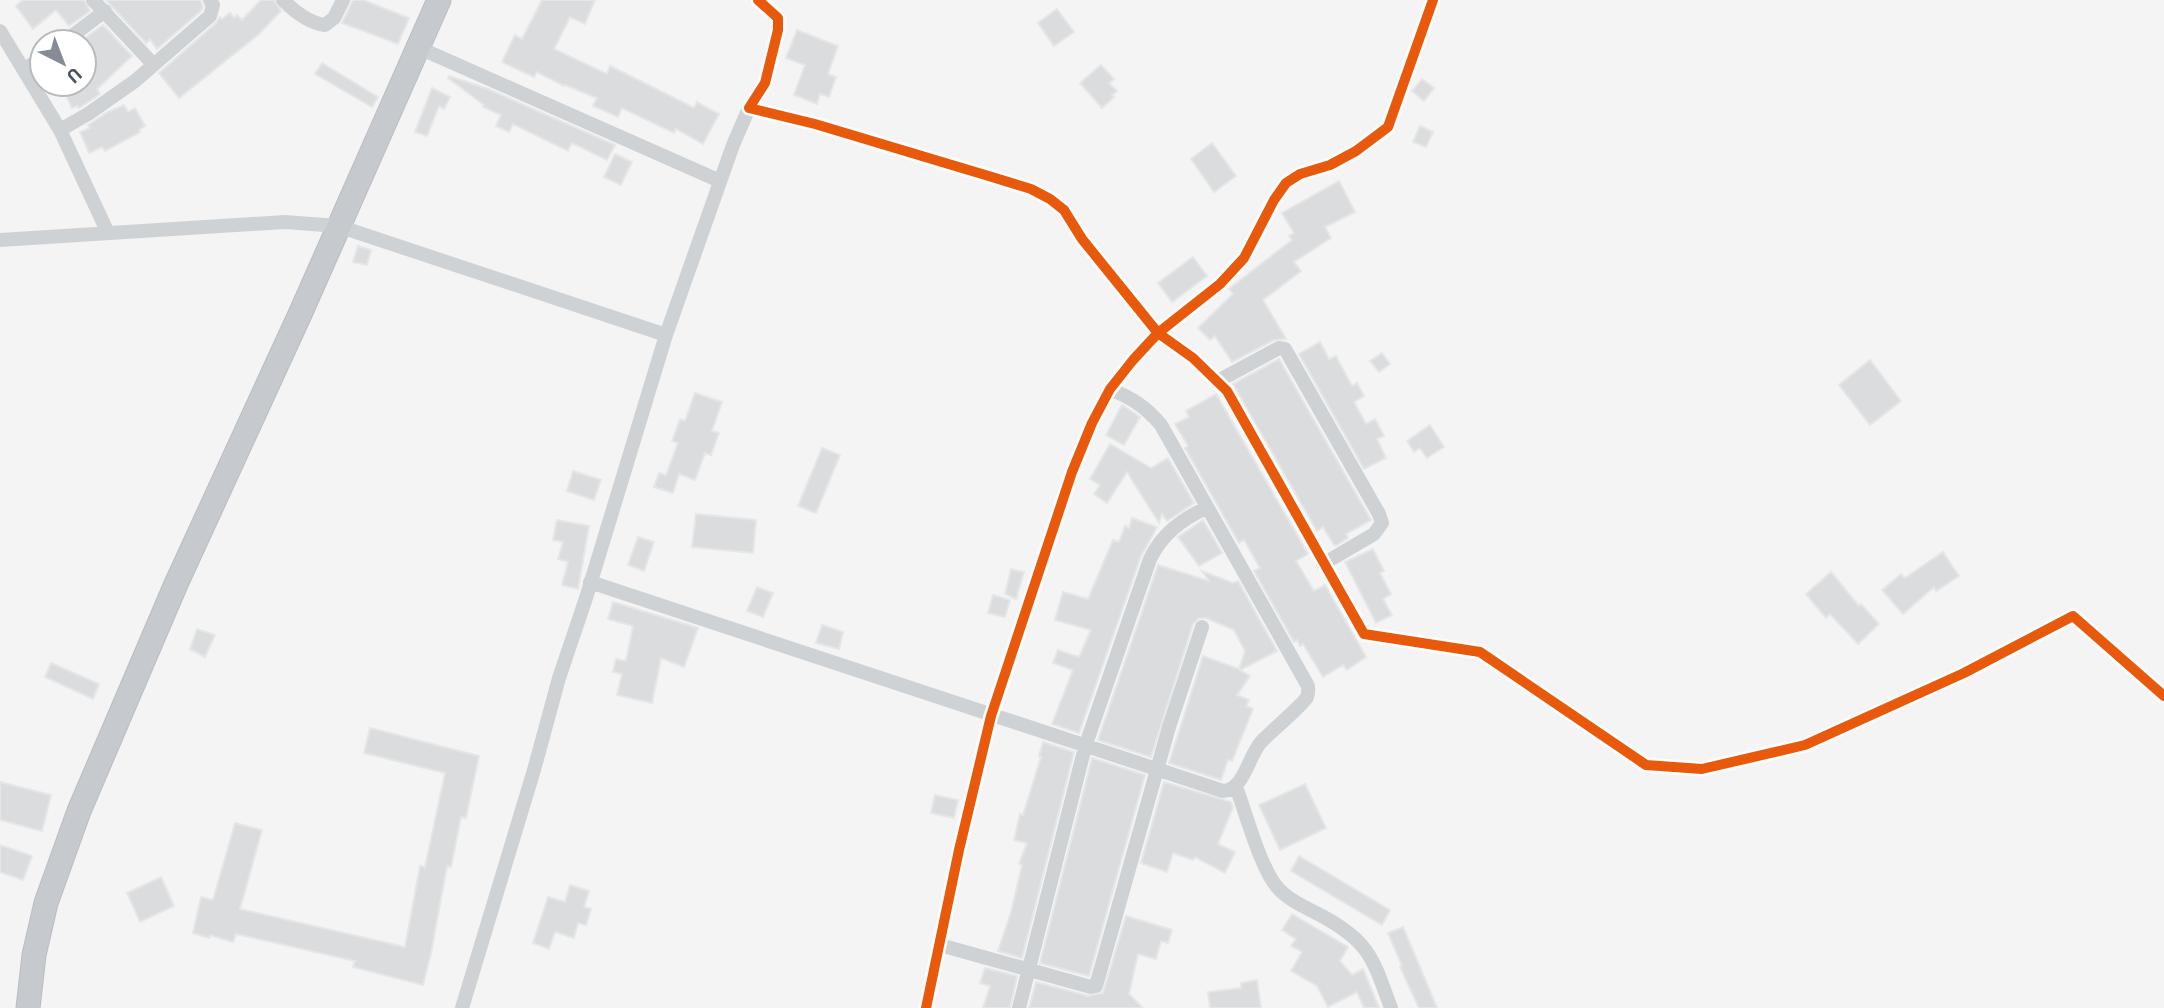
<svg xmlns="http://www.w3.org/2000/svg" width="2164" height="1008" viewBox="0 0 2164 1008" font-family="Barlow,sans-serif">
  <rect width="100%" height="100%" fill="#f4f4f4"/>
  <!-- building -->
  <path fill="#dbdcdd" stroke="#e5e6e7" stroke-width="2" d="M23 0H84L90 11 69 26 56 10 33 29 16 6Z
    M106 0H200L203 6 201 11 157 49 150 39 146 43Z
    M261 0H274L281 11 259 34 179 98 159 73 216 23 220 17 222 19 230 13 234 18 237 15 242 20Z
    M353 0H363L409 18 398 44 342 23Z
    M542 0H595L585 24 570 17 554 49 607 74 610 66 694 108 697 102 719 114 703 144 676 129 674 133 622 108 618 117 593 106 597 98 565 85 564 86 537 72 534 77 502 62 515 35 522 39Z
    M1057 9 1074 32 1054 46 1038 23Z
    M103 25 132 56 97 89 100 94 79 108 77 106 72 108 60 84H84V42L81 41Z
    M797 30 838 46 828 74 836 77 829 97 820 94 817 104 794 95 805 65 786 58Z
    M322 63 378 97 372 107 315 74Z
    M1101 65 1114 79 1109 83 1117 91 1112 95 1114 97 1102 108 1080 83Z
    M449 76 488 89 615 145 607 160 572 143 568 151 513 124 509 132 496 126 501 115 483 107 484 105 448 78Z
    M1422 79 1434 88 1424 101 1412 91Z
    M432 88 450 97 444 109 439 106 427 136 415 132Z
    M124 105 128 112 135 108 145 126 139 130 140 132 105 151 102 147 89 153 80 132 90 128 88 125 108 112Z
    M1420 126 1433 132 1426 147 1413 142Z
    M1212 143 1236 176 1214 192 1191 159Z
    M615 154 632 162 621 185 604 177Z
    M1339 181 1355 212 1325 227 1331 238 1294 262 1301 271 1263 300 1286 339 1274 340 1232 362 1215 336 1210 340 1198 328 1233 294 1229 289 1292 240 1289 236 1294 233 1282 213Z
    M358 246 371 250 367 265 353 262Z
    M1193 257 1207 276 1172 302 1158 283Z
    M1320 342 1329 359 1336 356 1352 386 1357 383 1364 396 1354 402 1366 424 1375 419 1384 436 1377 439 1386 458 1364 469 1299 354Z
    M1382 353 1390 364 1379 372 1370 361Z
    M1279 359 1371 520 1346 534 1348 538 1337 545H1334L1323 527 1317 531 1233 384Z
    M1870 360 1901 401 1870 425 1839 385Z
    M695 393 722 402 712 431 719 433 711 455 705 453 695 480 679 474 673 493 654 487 659 473 666 475 678 443 672 441 680 419 685 421Z
    M1216 394 1308 554 1296 561 1314 591 1325 585 1366 657 1347 670 1343 665 1323 677 1303 644 1300 646 1297 640 1294 642 1254 571 1260 568 1244 540 1239 543 1185 448 1188 446 1175 424 1189 417 1186 411Z
    M1122 405 1140 417 1124 445 1106 435Z
    M1430 425 1444 447 1427 458 1420 448 1414 452 1407 441Z
    M1110 444 1151 468 1168 458 1194 503 1167 521 1162 514 1159 523 1127 472 1107 503 1094 494 1100 485 1090 479Z
    M822 448 840 455 816 513 798 506Z
    M573 471 601 480 594 500 567 491Z
    M696 514 756 520 753 553 692 547Z
    M1132 518 1157 527 1141 556 1079 733 1052 724 1073 670 1053 663 1058 650 1079 657 1091 630 1055 620 1063 592 1088 599 1113 540 1119 542 1125 526 1129 528Z
    M557 520 589 526 578 589 562 585 568 562 558 559 563 542 553 540Z
    M1203 520 1222 553 1199 566 1178 537Z
    M638 537 654 542 644 571 628 565Z
    M1373 549 1384 571 1380 573 1391 594 1383 599 1392 615 1376 623 1345 562Z
    M1943 552 1959 576 1936 591 1934 587 1903 614 1882 590 1901 574 1905 578Z
    M1158 565 1209 581 1202 571 1233 583 1238 581 1277 651 1240 670 1250 676 1237 695 1249 700 1246 706 1253 709 1232 761 1228 760 1221 780 1169 763 1203 656 1239 669 1245 651 1234 630 1206 618H1199L1193 624 1151 757 1098 740Z
    M1011 569 1024 572 1016 599 1005 594Z
    M1831 572 1859 606 1861 604 1879 624 1858 644 1830 614 1826 618 1806 594Z
    M757 587 773 593 763 617 747 611Z
    M993 595 1010 600 1005 617 988 613Z
    M613 602 698 628 684 667 661 658 652 703 617 695 622 674 613 672 616 659 626 661 633 626 608 619Z
    M822 625 843 632 839 649 816 643Z
    M197 629 215 635 205 657 190 649Z
    M51 663 99 684 93 699 45 677Z
    M370 728 479 756 466 818 461 817 451 867 447 866 431 953 423 985 353 967 355 961 236 934 233 942 210 935 209 938 193 933 201 897 213 900 235 823 262 830 240 909 405 947 420 866 425 867 445 773 364 753Z
    M1043 742 1074 752 1022 958 998 951 1011 912 1022 865 1019 864 1027 843 1014 840 1020 814 1023 815 1041 757 1039 756Z
    M1092 758 1145 775 1089 976 1040 963Z
    M0 782 51 795 42 831 0 820Z
    M1164 782 1231 802 1233 807 1218 844 1235 852 1225 873 1195 857 1193 860 1173 853 1167 872 1141 863Z
    M1305 784 1326 828 1280 850 1259 805Z
    M935 795 958 800 954 818 931 813Z
    M0 845 32 856 23 880 0 872Z
    M1299 856 1390 910 1382 925 1291 871Z
    M161 877 174 906 140 922 127 893Z
    M570 885 589 891 584 907 591 909 586 925 578 923 574 938 555 932 549 949 533 943 548 897 565 902Z
    M1292 914 1348 947 1340 961 1352 975 1363 969 1379 1008H1364L1357 992 1328 1007 1317 986 1291 971 1302 952 1291 946 1296 939 1282 930Z
    M1126 916 1172 930 1168 943 1161 941 1156 959 1138 954 1129 994 1143 1008H1029L1036 982 1088 996 1103 993Z
    M1403 927 1417 960 1437 1008H1419L1400 967 1402 966 1388 933Z
    M985 968 1017 976 1010 1008H983L990 986 980 983Z
    M1257 980 1261 1008H1210L1208 992 1241 988V983Z"/>
  <g fill="none" stroke-linecap="round" stroke-linejoin="round">
    <defs>
      <path id="trunk" d="M28 1008 34 955 46 903 79 811 176 584 301 312 439 0"/>
    </defs>
    <!-- trunk casing -->
    <use href="#trunk" stroke="#b9bdc2" stroke-width="25"/>
    <!-- minor -->
    <path stroke="#cfd2d4" stroke-width="14" d="M93 0 153 64
      M283 0C294 11 309 23 325 25L334 18 343 0
      M758 0 778 18V30L765 83 749 108 815 124 992 177 1031 189 1050 199 1064 210 1082 239 1158 333 1133 360 1110 389 1092 423 1072 472 991 716 959 850 926 1008
      M1433 0 1388 127 1356 151 1330 165 1300 174 1286 183 1274 200 1244 258 1220 284 1158 333 1193 358 1227 391 1364 634 1480 652 1646 765 1702 769 1805 745 1964 673 2073 616 2164 696
      M0 31 60 130 108 233
      M64 42 105 11
      M417 47 720 181
      M24 70 42 57
      M60 130 88 114 135 81 210 16 213 5 210 0
      M0 240 285 222 338 226 666 335
      M1218 381 1279 348 1285 349 1379 514 1382 523 1374 534 1323 564
      M590 582 1223 791C1244 790 1248 757 1261 742 1270 732 1303 705 1307 697 1309 692 1308 691 1308 686L1161 425C1146 407 1132 398 1110 389
      M1236 787C1246 813 1260 867 1277 887 1289 901 1307 908 1322 916 1370 942 1373 959 1391 1008
      M940 945 1091 987 1096 986 1169 727 1202 627
      M462 1008 534 770 559 678 586 598 666 335 733 145 749 108
      M1019 1008 1085 747 1150 559C1162 534 1181 520 1206 508"/>
    <!-- trunk -->
    <use href="#trunk" stroke="#c6cace" stroke-width="23"/>
    <defs>
      <path id="cycleway" d="M758 0 778 18V30L765 83 749 108 815 124 992 177 1031 189 1050 199 1064 210 1082 239 1158 333 1133 360 1110 389 1092 423 1072 472 991 716 959 850 926 1008
        M1433 0 1388 127 1356 151 1330 165 1300 174 1286 183 1274 200 1244 258 1220 284 1158 333 1193 358 1227 391 1364 634 1480 652 1646 765 1702 769 1805 745 1964 673 2073 616 2164 696"/>
    </defs>
    <!-- cycleway casing -->
    <use href="#cycleway" stroke="#fff" stroke-width="15"/>
    <!-- cycleway -->
    <use href="#cycleway" stroke="#e8590c" stroke-width="10"/>
  </g>
  <!-- north arrow -->
  <g transform="translate(63 63) rotate(138)"><circle r="33" fill="#ffffff" stroke="#b7bbbf" stroke-width="2"/>
  <path d="M0-5L12 26L0 18L-12 26Z" fill="#868c94"/>
  <text y="-10" font-size="19" font-weight="bold" text-anchor="middle" fill="#4a5460">U</text>
  </g>
</svg>
